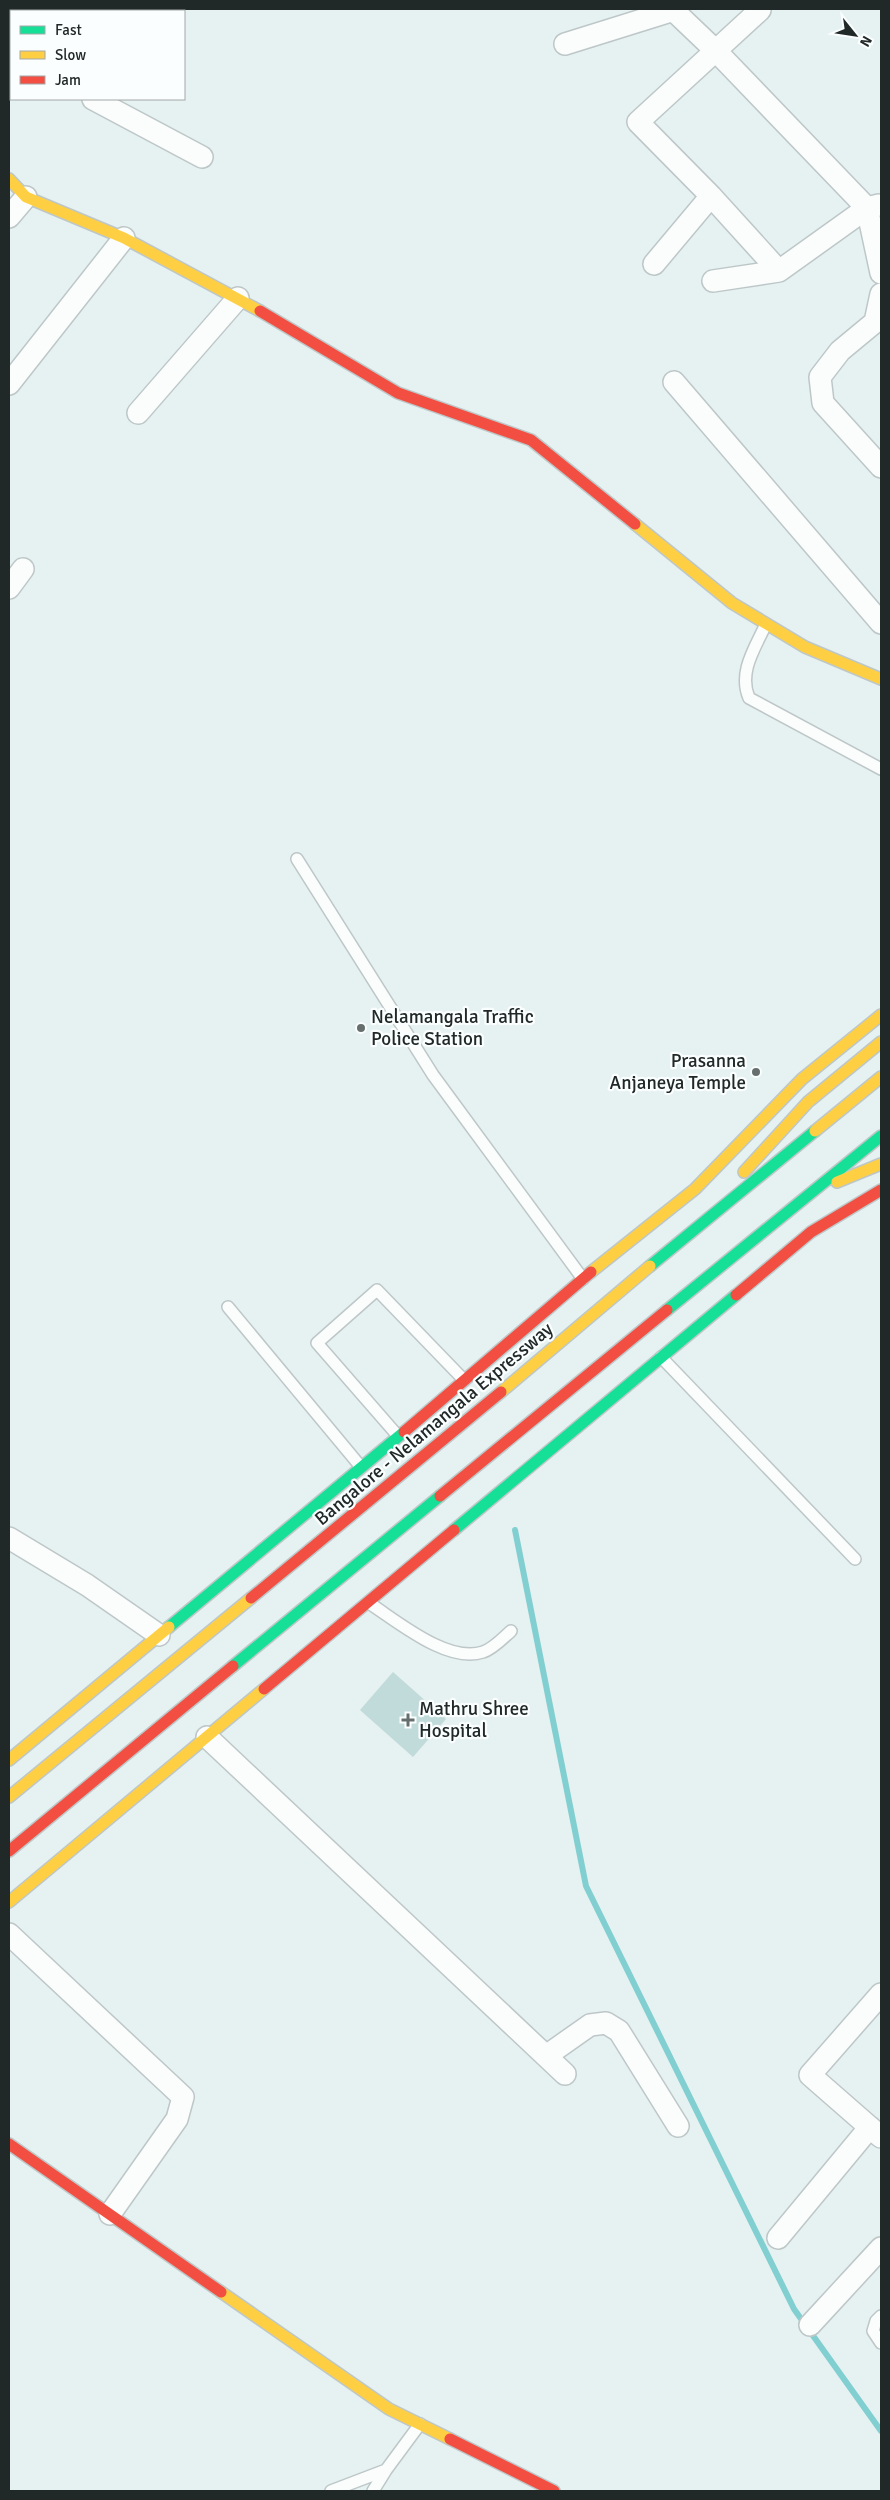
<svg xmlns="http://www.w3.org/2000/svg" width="890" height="2500" viewBox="0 0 890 2500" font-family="Signika,sans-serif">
  <rect width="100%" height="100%" fill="#e6f1f1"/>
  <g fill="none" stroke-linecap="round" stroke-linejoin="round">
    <!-- stream -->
    <path stroke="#81cfd1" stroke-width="6" d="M515 1530 586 1886 794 2309 881 2431"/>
  </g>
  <!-- building -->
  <path fill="#c1dada" d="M393 1672 446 1719 413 1757 360 1710Z"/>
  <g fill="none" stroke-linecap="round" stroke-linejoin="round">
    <defs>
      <path id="lane" d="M766 624C755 648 738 672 749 698L881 769
        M297 859 433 1075 583 1279
        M228 1307 361 1467
        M661 1357 855 1559
        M398 1436 317 1343 377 1290 464 1380
        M369 1603C397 1621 448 1664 483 1652 493 1649 503 1638 511 1631
        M881 2316 876 2321 873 2331 881 2343
        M331 2491 386 2470
        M373 2491 386 2470 420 2424"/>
      <path id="street" d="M672 9 716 51 867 208 881 273
        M760 10 638 122 711 196 779 271
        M41 11 44 9
        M565 44 674 10
        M9 46 11 43
        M93 99 202 157
        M9 217 26 197
        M654 264 711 196
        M713 281 779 271 867 208 879 205
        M881 294 875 322 840 351 820 377 823 403 881 467
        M674 382 881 623
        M9 384 124 238
        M138 413 238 298
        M9 588 23 569
        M9 1538 87 1585 159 1635
        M207 1737 565 2074
        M9 1934 183 2097 177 2119 110 2214
        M881 1994 810 2075 881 2137
        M546 2056 590 2025 606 2023 619 2031 678 2126
        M778 2238 870 2127
        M810 2325 881 2248"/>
      <path id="fast" d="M650 1266 815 1131
        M667 1310 881 1136
        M454 1530 736 1295
        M169 1627 404 1432
        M233 1666 440 1496"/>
      <path id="slow" d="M9 179 26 197 124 238 260 311
        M635 524 732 603 805 647 881 679
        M815 1131 881 1077
        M744 1172 808 1102 881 1042
        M837 1182 881 1164
        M591 1272 695 1189 802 1079 881 1015
        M501 1392 650 1266
        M9 1760 169 1627
        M9 1797 251 1598
        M9 1902 264 1689
        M221 2292 389 2409 450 2439"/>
      <path id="jam" d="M260 311 398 393 531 440 635 524
        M736 1295 811 1232 881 1190
        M404 1432 591 1272
        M440 1496 667 1310
        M251 1598 501 1392
        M264 1689 454 1530
        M9 1851 233 1666
        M9 2144 221 2292
        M450 2439 554 2491"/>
    </defs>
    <!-- lane casing -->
    <use href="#lane" stroke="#bec7c7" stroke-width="14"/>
    <!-- street casing -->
    <use href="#street" stroke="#bec7c7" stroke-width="24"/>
    <!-- fast casing -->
    <use href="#fast" stroke="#bec7c7" stroke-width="14"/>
    <!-- slow casing -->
    <use href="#slow" stroke="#bec7c7" stroke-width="14"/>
    <!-- jam casing -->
    <use href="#jam" stroke="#bec7c7" stroke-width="14"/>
    <!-- lane -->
    <use href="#lane" stroke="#fbfdfd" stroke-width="11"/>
    <!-- street -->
    <use href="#street" stroke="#fbfdfd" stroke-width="21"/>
    <!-- fast -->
    <use href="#fast" stroke="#16e098" stroke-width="11"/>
    <!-- slow -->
    <use href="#slow" stroke="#ffcf43" stroke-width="11"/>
    <!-- jam -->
    <use href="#jam" stroke="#f24e42" stroke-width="11"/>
  </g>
  <!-- markers -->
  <g fill="#666e6e" stroke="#fbfefe" stroke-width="2">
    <circle cx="361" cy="1028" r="5"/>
    <circle cx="756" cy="1072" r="5"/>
    <path d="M405.5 1712.5h5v5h5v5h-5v5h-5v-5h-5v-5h5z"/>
  </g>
  <g text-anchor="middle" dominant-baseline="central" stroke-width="4.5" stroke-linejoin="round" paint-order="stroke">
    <!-- poi labels -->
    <g font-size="19" fill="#212828" stroke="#fbfefe" text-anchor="start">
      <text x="371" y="1017">Nelamangala Traffic<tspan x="371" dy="22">Police Station</tspan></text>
      <text x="746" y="1061" text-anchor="end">Prasanna<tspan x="746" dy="22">Anjaneya Temple</tspan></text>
      <text x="419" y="1709">Mathru Shree<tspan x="419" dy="22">Hospital</tspan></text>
    </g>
    <!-- street labels -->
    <g font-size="19" fill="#212828" stroke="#fbfefe">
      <text transform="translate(434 1424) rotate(-40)">Bangalore - Nelamangala Expressway</text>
    </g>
  </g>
  <!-- border -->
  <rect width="890" height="2500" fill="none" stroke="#212828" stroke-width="20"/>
  <!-- legend -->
  <rect x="10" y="10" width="175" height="90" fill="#fbfefe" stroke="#a4a8a8"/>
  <rect x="20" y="26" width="25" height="8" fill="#16e098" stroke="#a4a8a8"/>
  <text x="55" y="35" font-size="15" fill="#212828">Fast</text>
  <rect x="20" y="51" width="25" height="8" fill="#ffcf43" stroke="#a4a8a8"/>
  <text x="55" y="60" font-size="15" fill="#212828">Slow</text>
  <rect x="20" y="76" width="25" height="8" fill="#f24e42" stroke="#a4a8a8"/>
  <text x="55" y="85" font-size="15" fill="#212828">Jam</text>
  <!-- north arrow -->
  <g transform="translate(855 35) rotate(120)" stroke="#fbfefe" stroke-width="4" paint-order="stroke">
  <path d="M0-4L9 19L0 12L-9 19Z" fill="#212828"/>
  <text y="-8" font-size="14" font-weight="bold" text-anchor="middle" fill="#212828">N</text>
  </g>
</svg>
